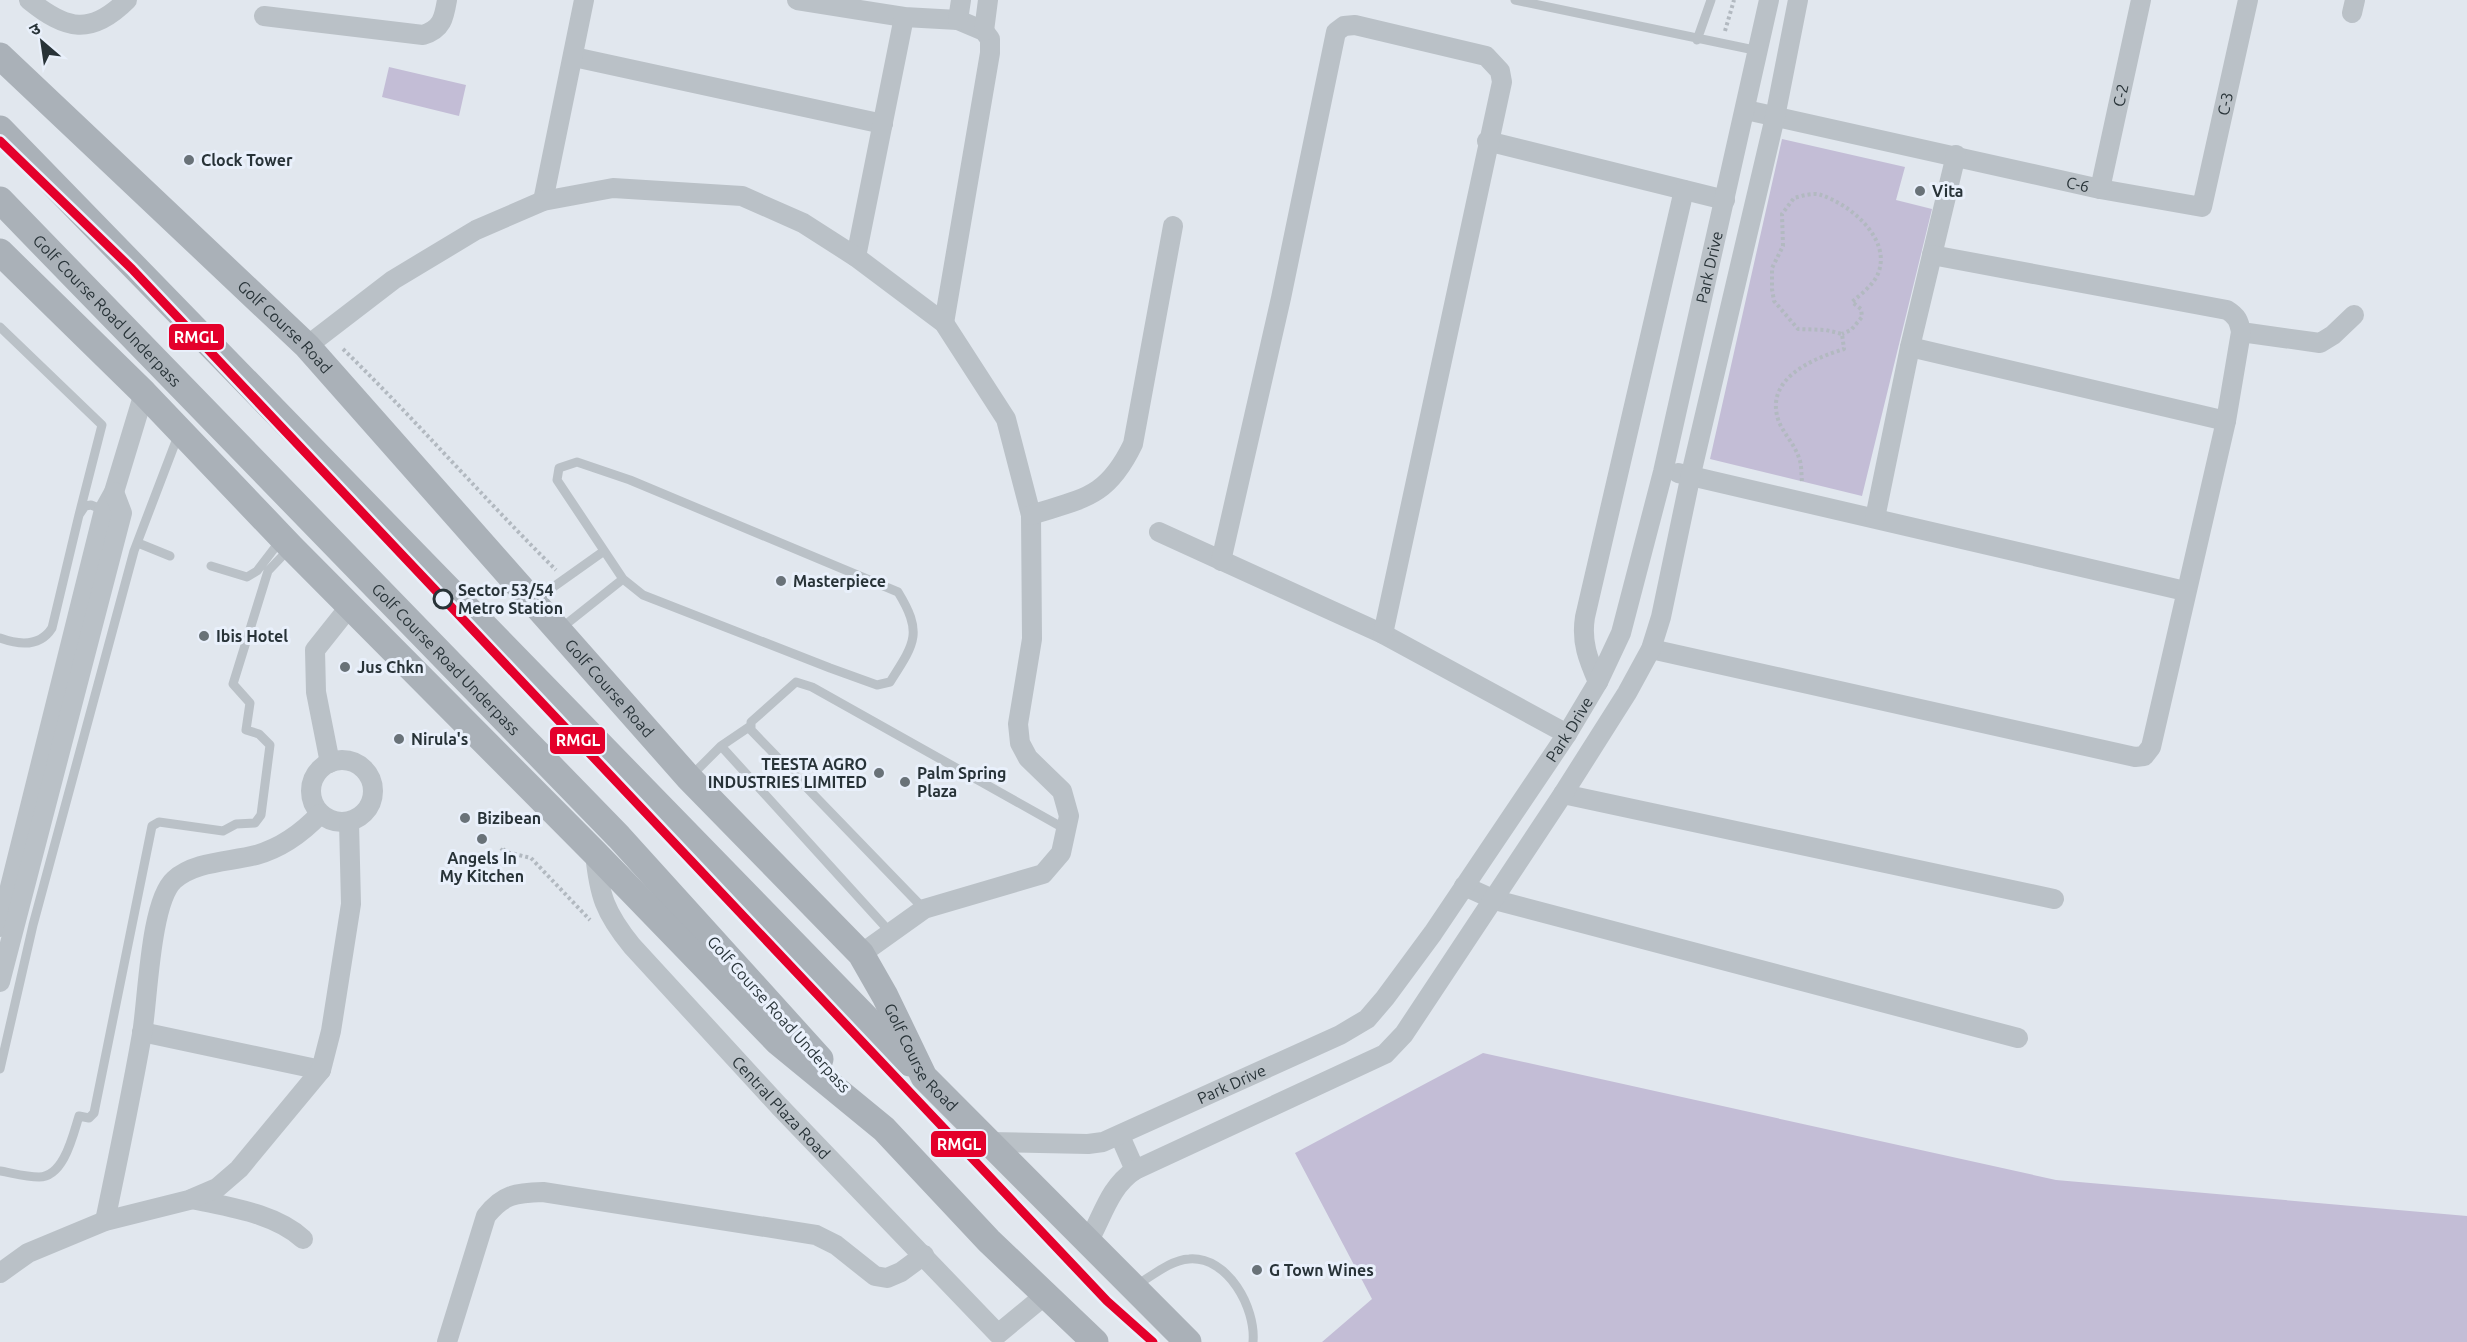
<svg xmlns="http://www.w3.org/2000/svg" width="2467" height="1342" viewBox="0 0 2467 1342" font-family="Ubuntu,'Noto Sans Devanagari',sans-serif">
  <rect width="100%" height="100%" fill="#e1e7ee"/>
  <!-- green -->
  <path fill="#c3bdd6" d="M389 67 466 85 459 116 382 97Z
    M1782 139 1905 167 1896 200 1932 209 1862 496 1710 459Z
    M1483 1053 2056 1180 2467 1216V1342H1322L1372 1299 1295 1153Z"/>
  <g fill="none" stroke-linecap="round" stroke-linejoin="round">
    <!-- path -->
    <path stroke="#b2b9c0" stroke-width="4" stroke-dasharray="3 3" stroke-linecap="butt" d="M1725 31 1734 0
      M343 349C417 421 483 498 556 570
      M1802 481C1801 474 1802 465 1799 458 1795 445 1784 434 1779 422 1763 379 1812 359 1844 349L1842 334 1826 330 1798 329 1774 301 1772 289V268L1783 246 1782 214 1794 198C1802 196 1814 192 1821 195 1849 204 1890 237 1879 271 1875 284 1862 293 1852 302L1861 309 1862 317 1851 330 1842 334
      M503 849 506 852 531 858 590 920
      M501 851 505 847"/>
    <!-- lane -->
    <path stroke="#bac1c7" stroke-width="9" d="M1515 0 1759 51
      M1697 40 1711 0
      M0 327 102 425 79 515
      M577 462 630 480 898 592C923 633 915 643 890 682L877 685 830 668 643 595 623 579 557 480 559 468Z
      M138 543 170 556
      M211 566 247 577 257 571 280 541
      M535 600 604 551
      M560 629 623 579
      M0 638C19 645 40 647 52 628L79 515 85 506 91 505 104 510
      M721 746 749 727
      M692 775 721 746 890 932
      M924 909 751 730V722L796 682 812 687 1067 830
      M0 1069 33 925 134 551 179 433
      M0 1171C12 1173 26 1177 39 1177 64 1177 73 1135 79 1116L89 1118 94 1113 152 826 159 822 223 831 236 824 255 823 261 815 270 745 259 734 246 730 250 703 233 684 268 571 289 549
      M1135 1286C1151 1277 1170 1260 1189 1259 1228 1256 1256 1308 1253 1342"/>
    <!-- street -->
    <g stroke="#bac1c7" stroke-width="20">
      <path d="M29 0C66 30 91 36 127 0"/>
      <path d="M797 0 904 17 958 20 984 31 990 39V53L944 323"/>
      <path d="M2352 13 2355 0"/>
      <path d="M264 16 423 35C442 29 444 18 447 0"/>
      <path d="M958 20 961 0"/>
      <path d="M984 31 988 0"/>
      <path d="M574 57 883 124"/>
      <path id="s1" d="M1746 110 2100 189 2202 207 2248 0"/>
      <path d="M1487 141 1725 200"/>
      <path id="s2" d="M2100 189 2141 0"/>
      <path d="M543 201 584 0"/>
      <path d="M856 257 904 17"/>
      <path d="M2241 332 2320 343 2333 335 2354 315"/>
      <path d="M307 346 393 280 476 230 543 201 613 188 742 196 803 223 856 257 944 323 1006 419 1031 515 1032 639 1018 724 1020 743 1028 758 1062 791 1069 816 1061 853 1043 874 924 909 861 954"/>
      <path d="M1910 347 2226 421"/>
      <path d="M1678 473 2185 591"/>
      <path d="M1031 515C1084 498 1107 498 1133 444L1173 226"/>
      <path d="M1875 518 1910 347 1956 155"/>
      <path d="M1159 532 1383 634 1567 734"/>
      <path d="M1221 561 1281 298 1336 32 1344 26 1355 25 1486 56 1500 71 1502 82 1383 634"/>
      <path d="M1651 649 2135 757 2144 756 2151 747 2226 421 2241 332C2239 321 2237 316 2227 310L1932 255"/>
      <path d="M1598 682C1588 659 1581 642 1585 617L1684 190"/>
      <circle cx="342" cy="791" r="31"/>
      <path d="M330 763 316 692 315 650 350 606"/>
      <path d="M1563 794 2054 899"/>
      <path id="s3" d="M595 853C599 895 605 913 632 946L779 1106 998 1334 1044 1296"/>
      <path d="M1464 886 1495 900 2018 1038"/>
      <path d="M0 927 104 510 114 492 144 393"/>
      <path d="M0 982 122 513 114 492"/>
      <path d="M142 1032 321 1070"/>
      <path d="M1120 1136 1135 1170"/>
      <path id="s4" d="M988 1142 1088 1144 1103 1142 1340 1035 1367 1019 1385 998 1433 933 1567 734 1598 682 1621 633 1663 472 1769 0"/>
      <path d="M192 1199C228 1207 275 1213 303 1239"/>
      <path d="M105 1221C118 1159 131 1096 142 1034 148 999 150 902 174 880 195 861 230 862 256 855 281 848 302 833 320 814"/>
      <path d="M1088 1242C1103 1216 1109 1187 1135 1170L1385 1054 1404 1034 1563 794 1627 693 1651 649 1661 617 1691 474 1775 117 1798 0"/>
      <path d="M0 1273 28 1253 105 1221 189 1200 217 1188 239 1169 321 1070 331 1031 351 904 349 822"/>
      <path d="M447 1342 486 1216C503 1194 516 1193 543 1192L816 1235 836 1245 875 1276 887 1278 901 1272 924 1255"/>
    </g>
    <!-- secondary -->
    <g stroke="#aab1b8" stroke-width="27">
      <path id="s5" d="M0 56 307 346 689 778 861 954 885 996 924 1077 1188 1342"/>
      <path d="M0 129 910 1063"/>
      <path id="s6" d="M0 200 619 837 820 1059"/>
      <path d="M0 252 144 393 291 547 595 853 778 1042 884 1129 989 1241 1095 1342"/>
    </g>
    <defs>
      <path id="metro-1" d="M0 141 132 269 1107 1301 1153 1342"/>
    </defs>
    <!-- metro-1 casing -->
    <use href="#metro-1" stroke="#e9f0fb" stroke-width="14"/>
    <!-- metro-1 -->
    <use href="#metro-1" stroke="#e4002b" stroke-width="9"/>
  </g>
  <!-- markers -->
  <g fill="#697278" stroke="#e9f0fb" stroke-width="2">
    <circle cx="189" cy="160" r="6"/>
    <circle cx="1920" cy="191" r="6"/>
    <circle cx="781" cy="581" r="6"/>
    <circle cx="204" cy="636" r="6"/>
    <circle cx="345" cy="667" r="6"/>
    <circle cx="399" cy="739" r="6"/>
    <circle cx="879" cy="773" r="6"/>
    <circle cx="905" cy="782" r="6"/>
    <circle cx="465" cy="818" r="6"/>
    <circle cx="482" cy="839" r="6"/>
    <circle cx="1257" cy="1270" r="6"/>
  </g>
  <circle fill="#e9f0fb" stroke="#283338" stroke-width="3" cx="443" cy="599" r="9"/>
  <g text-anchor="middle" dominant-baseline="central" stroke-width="6" stroke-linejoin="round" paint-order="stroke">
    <!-- street labels -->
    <g font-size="16" fill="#283338" stroke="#e9f0fb">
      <text stroke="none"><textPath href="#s2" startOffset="96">C-2</textPath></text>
      <text stroke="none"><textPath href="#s1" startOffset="572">C-3</textPath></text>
      <text stroke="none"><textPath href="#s1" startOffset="340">C-6</textPath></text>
      <text stroke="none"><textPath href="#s4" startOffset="1246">Park Drive</textPath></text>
      <text stroke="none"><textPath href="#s6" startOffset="154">Golf Course Road Underpass</textPath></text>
      <text stroke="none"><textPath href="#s5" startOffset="393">Golf Course Road</textPath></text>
      <text stroke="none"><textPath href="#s6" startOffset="640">Golf Course Road Underpass</textPath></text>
      <text stroke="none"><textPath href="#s5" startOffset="879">Golf Course Road</textPath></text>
      <text stroke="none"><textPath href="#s4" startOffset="760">Park Drive</textPath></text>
      <text transform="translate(779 1014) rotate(48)">Golf Course Road Underpass</text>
      <text stroke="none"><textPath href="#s5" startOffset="1365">Golf Course Road</textPath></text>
      <text stroke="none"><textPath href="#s4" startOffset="256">Park Drive</textPath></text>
      <text stroke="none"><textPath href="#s3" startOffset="322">Central Plaza Road</textPath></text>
    </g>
    <!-- poi labels -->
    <g font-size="16" font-weight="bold" fill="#283338" stroke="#e9f0fb" text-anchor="start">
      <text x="201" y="160">Clock Tower</text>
      <text x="1932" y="191">Vita</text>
      <text x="793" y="581">Masterpiece</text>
      <text x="216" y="636">Ibis Hotel</text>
      <text x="357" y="667">Jus Chkn</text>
      <text x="411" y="739">Nirula's</text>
      <text x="867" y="764" text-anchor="end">TEESTA AGRO<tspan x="867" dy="18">INDUSTRIES LIMITED</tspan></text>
      <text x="917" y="773">Palm Spring<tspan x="917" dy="18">Plaza</tspan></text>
      <text x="477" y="818">Bizibean</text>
      <text x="482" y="858" text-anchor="middle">Angels In<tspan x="482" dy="18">My Kitchen</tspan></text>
      <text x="1269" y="1270">G Town Wines</text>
    </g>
    <!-- stop labels -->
    <g font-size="16" font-weight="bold" fill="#283338" stroke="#e9f0fb" text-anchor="start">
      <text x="458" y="590">Sector 53/54<tspan x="458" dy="18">Metro Station</tspan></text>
    </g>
  </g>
  <g stroke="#e9f0fb" stroke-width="2">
    <rect x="168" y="323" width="57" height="28" rx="6" fill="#e4002b"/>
    <rect x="549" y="726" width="57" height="29" rx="6" fill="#e4002b"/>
    <rect x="930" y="1130" width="57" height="28" rx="6" fill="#e4002b"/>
  </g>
  <g font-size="16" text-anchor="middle" font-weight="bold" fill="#fff">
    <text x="196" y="343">RMGL</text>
    <text x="578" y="746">RMGL</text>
    <text x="959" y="1150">RMGL</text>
  </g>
  <!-- north arrow -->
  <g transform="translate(42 42) rotate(331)" stroke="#e9f0fb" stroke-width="4.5" paint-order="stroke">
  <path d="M0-4.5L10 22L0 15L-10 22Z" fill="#283338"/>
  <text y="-9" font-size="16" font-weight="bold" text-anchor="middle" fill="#283338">उ</text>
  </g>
</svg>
